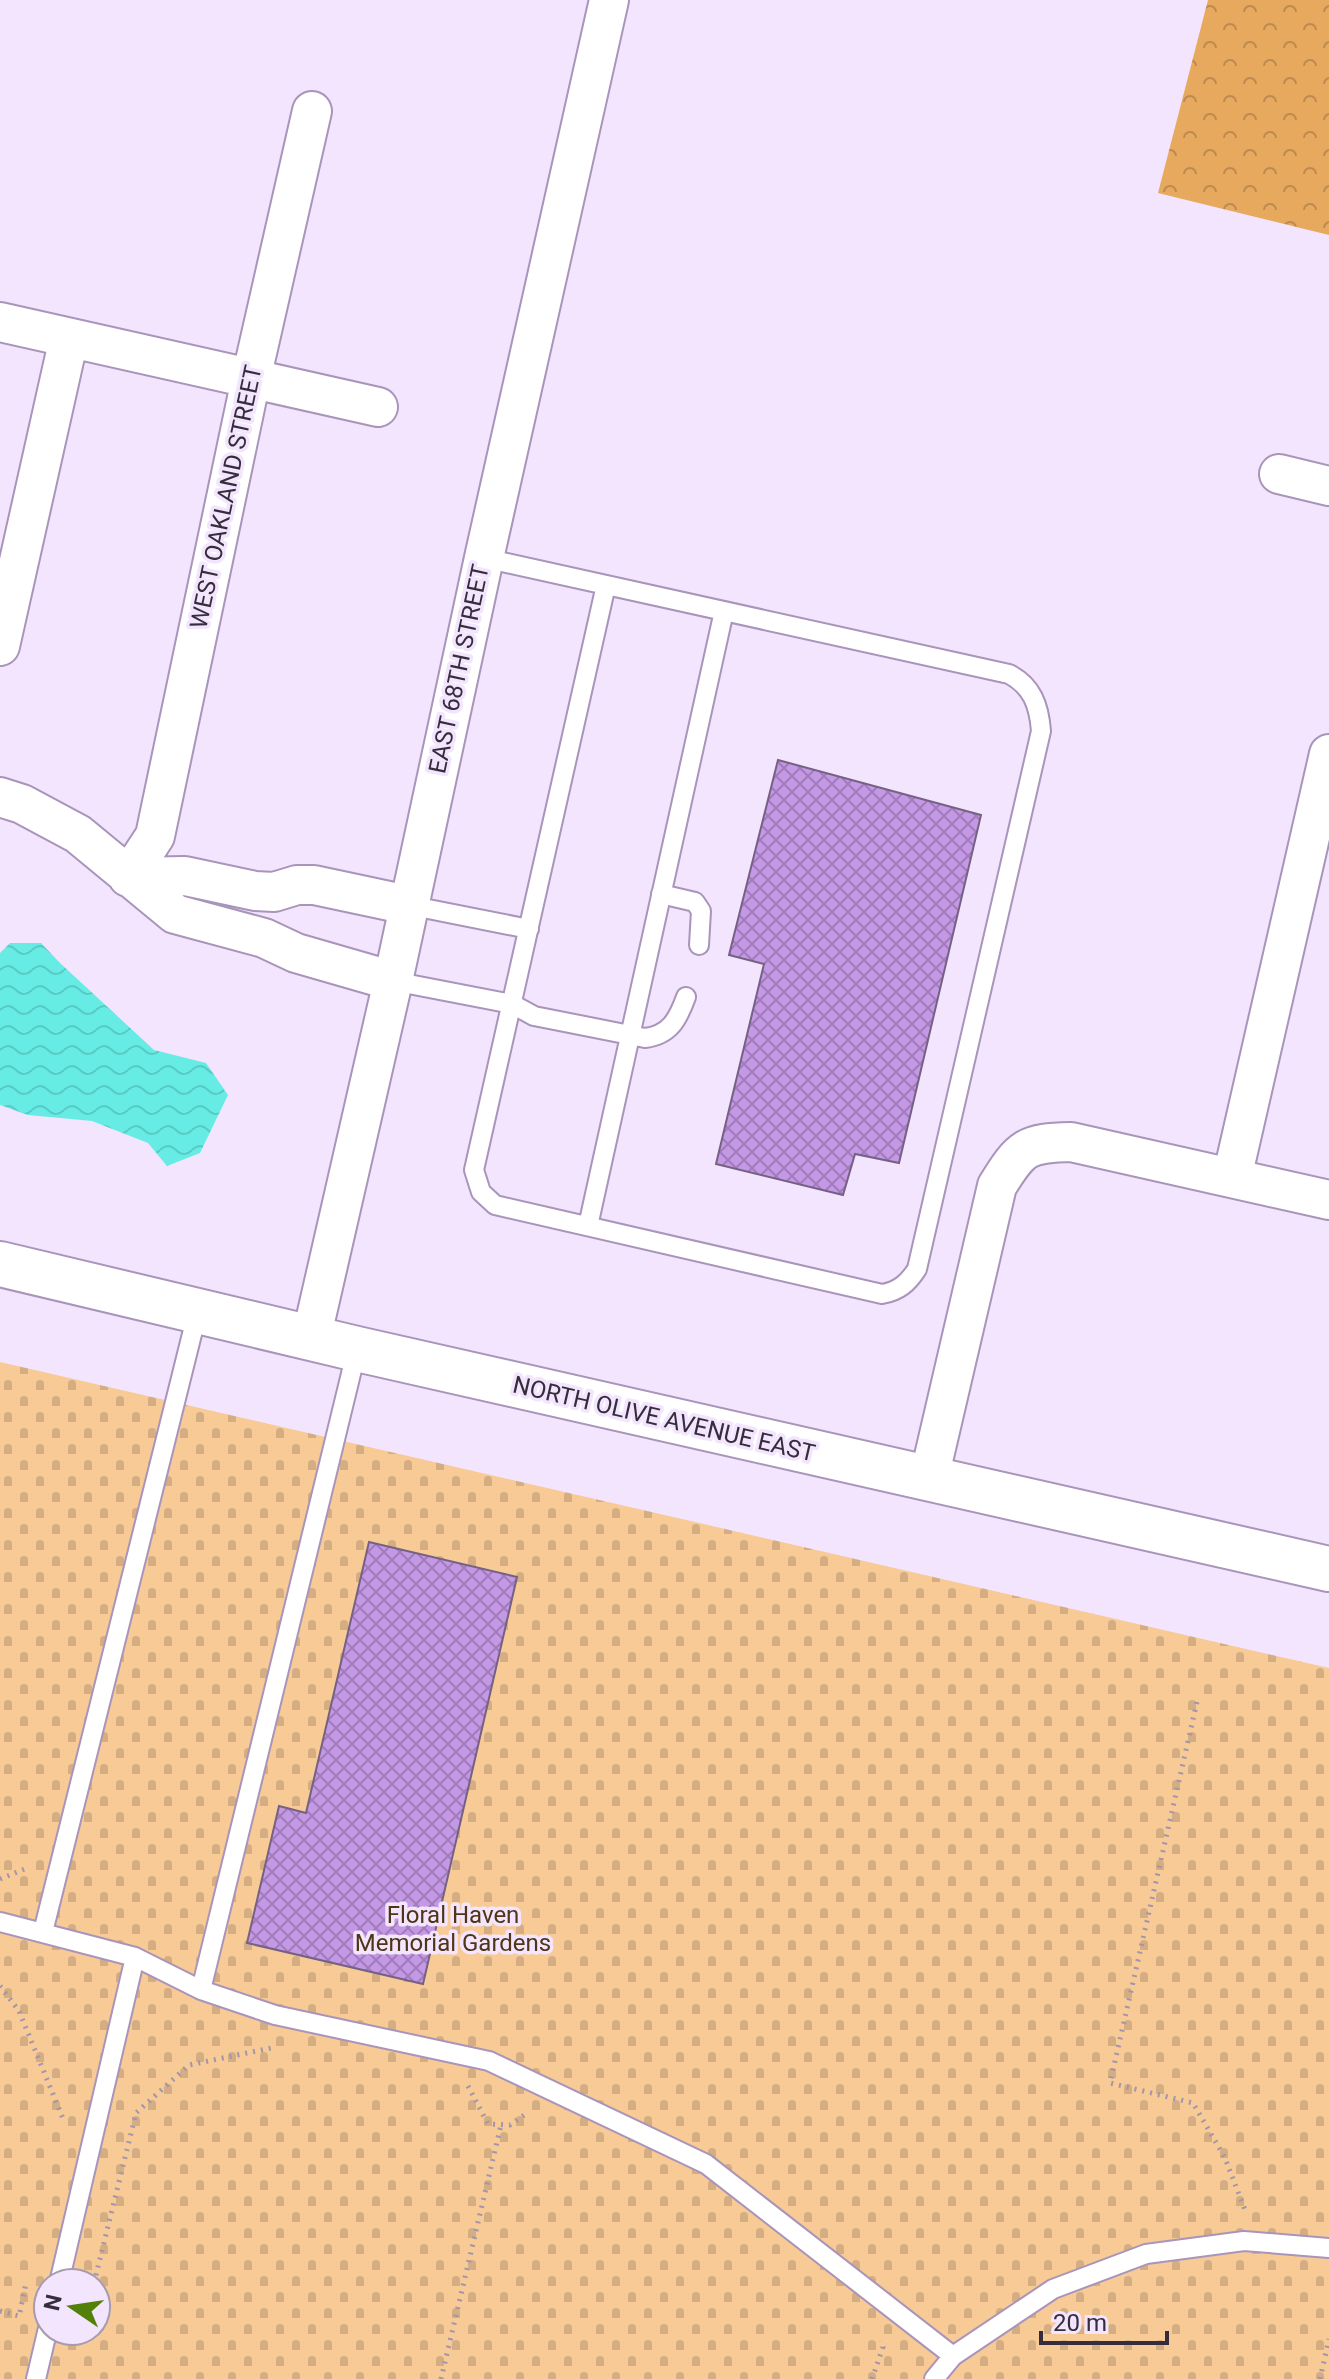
<svg xmlns="http://www.w3.org/2000/svg" width="1329" height="2379" viewBox="0 0 1329 2379" font-family="Roboto,sans-serif">
  <defs>
    <pattern id="forest-crowns" width="20" height="18" patternUnits="userSpaceOnUse" patternTransform="scale(2)"><rect width="20" height="18" fill="#e7a95e"/><path d="M2 6a3 3 0 1 1 6 0M12 15a3 3 0 1 1 6 0" fill="none" stroke="#bc8a4f"/></pattern>
    <pattern id="cemetery-stones" width="16" height="16" patternUnits="userSpaceOnUse" patternTransform="scale(2)"><rect width="16" height="16" fill="#f7ca96"/><path d="M2 7V4a2 2 0 0 1 4 0v3zM10 15v-3a2 2 0 0 1 4 0v3z" fill="#d4ae82"/></pattern>
    <pattern id="water-waves" width="16" height="10" patternUnits="userSpaceOnUse" patternTransform="scale(2)"><rect width="16" height="10" fill="#66ece5"/><path d="M0 5q4-4 8 0t8 0" fill="none" stroke="#59cbc5"/></pattern>
    <pattern id="building-cross-hatch" width="8" height="8" patternUnits="userSpaceOnUse" patternTransform="scale(2)"><rect width="8" height="8" fill="#c498e5"/><path d="M0 0l8 8M0 8l8-8" fill="none" stroke="#a07cbb"/></pattern>
  </defs>
  <rect width="100%" height="100%" fill="#f2e5fd"/>
  <!-- forest -->
  <path fill="url(#forest-crowns)" d="M1208 0H1329V235L1158 193Z"/>
  <!-- cemetery -->
  <path fill="url(#cemetery-stones)" fill-rule="evenodd" d="M0 1362 1329 1668V2379H0ZM48 2283H96V2331H48Z"/>
  <!-- water -->
  <path fill="url(#water-waves)" d="M10 943H41L60 963 154 1050 206 1063 228 1095 200 1153 167 1166 148 1143 92 1121 28 1115 0 1105V953Z"/>
  <!-- building -->
  <path fill="url(#building-cross-hatch)" stroke="#756184" stroke-width="2" d="M778 760 981 815 899 1163 855 1154 843 1195 716 1164 764 964 729 955Z
    M369 1542 517 1577 423 1984 247 1943 279 1806 306 1813Z"/>
  <g fill="none" stroke-linecap="round" stroke-linejoin="round">
    <defs>
      <path id="lane" d="M484 558 1009 674C1032 686 1039 705 1041 731L917 1269C908 1283 899 1291 882 1294L495 1205 481 1192 474 1170 606 585
        M661 894 695 902 701 911 699 945
        M408 905 529 929
        M393 981 512 1004 534 1016 645 1038C670 1035 678 1019 686 997
        M588 1226 724 611
        M0 1922 135 1957 201 1990 275 2015 489 2061 706 2164 953 2356
        M43 1932 198 1310
        M201 1990 357 1349
        M59 2283 135 1957
        M36 2379 48 2328
        M934 2379 953 2356 1053 2289 1146 2254 1244 2241 1329 2248"/>
      <path id="street" d="M0 322 378 407
        M1279 474 1329 486
        M0 646 69 338
        M0 797 22 804 78 834 175 914 264 938 296 953 393 981
        M128 877 155 836 251 379 312 111
        M128 877 185 876 255 891 274 892 297 885H314L408 905
        M1232 1178 1329 754
        M311 1339 393 981 484 558 609 0
        M929 1478 997 1186C1021 1147 1026 1143 1071 1142L1329 1200"/>
      <path id="secondary" d="M0 1264 357 1349 1329 1569"/>
    </defs>
    <!-- lane casing -->
    <use href="#lane" stroke="#a994ba" stroke-width="22"/>
    <!-- street casing -->
    <use href="#street" stroke="#a994ba" stroke-width="42"/>
    <!-- secondary casing -->
    <use href="#secondary" stroke="#a994ba" stroke-width="48"/>
    <!-- path -->
    <path stroke="#a196aa" stroke-width="5" stroke-dasharray="2 6" stroke-linecap="butt" d="M1197 1702 1110 2083 1193 2103 1225 2158 1245 2210
      M0 1879 27 1868
      M0 1986 19 2011 64 2121
      M468 2086 488 2124 510 2125 527 2113
      M94 2283 136 2113 189 2065 271 2048
      M0 2311 19 2316
      M20 2312 26 2283
      M441 2379 501 2125
      M872 2379 883 2347 881 2341
      M1320 2379 1329 2339"/>
    <!-- lane -->
    <use href="#lane" stroke="#fff" stroke-width="18"/>
    <!-- street -->
    <use href="#street" stroke="#fff" stroke-width="38"/>
    <!-- secondary -->
    <use href="#secondary" stroke="#fff" stroke-width="44"/>
  </g>
  <g text-anchor="middle" dominant-baseline="central" stroke-width="7" stroke-linejoin="round" paint-order="stroke">
    <!-- street labels -->
    <g font-size="24" fill="#362d3c" stroke="#f2e5fd">
      <text transform="translate(226 497) rotate(-78)">WEST OAKLAND STREET</text>
      <text transform="translate(459 669) rotate(-78)">EAST 68TH STREET</text>
      <text transform="translate(664 1419) rotate(13)">NORTH OLIVE AVENUE EAST</text>
    </g>
    <!-- park labels -->
    <g font-size="24" fill="#4f3515" stroke="#f2e5fd">
      <text x="453" y="1915">Floral Haven<tspan x="453" dy="28">Memorial Gardens</tspan></text>
    </g>
  </g>
  <!-- north arrow -->
  <g transform="translate(72 2307) rotate(283)"><circle r="38" fill="#f2e5fd" stroke="#a79bb0" stroke-width="2"/>
  <path d="M0-6L14 30L0 20L-14 30Z" fill="#538008"/>
  <text y="-12" font-size="22" font-weight="bold" text-anchor="middle" fill="#362d3c">N</text>
  </g>
  <!-- scale -->
  <path d="M1041 2331v12h126v-12" fill="none" stroke="#362d3c" stroke-width="4"/>
  <text x="1053" y="2331" font-size="24" fill="#362d3c" stroke="#f2e5fd" stroke-width="6" paint-order="stroke">20 m</text>
</svg>
